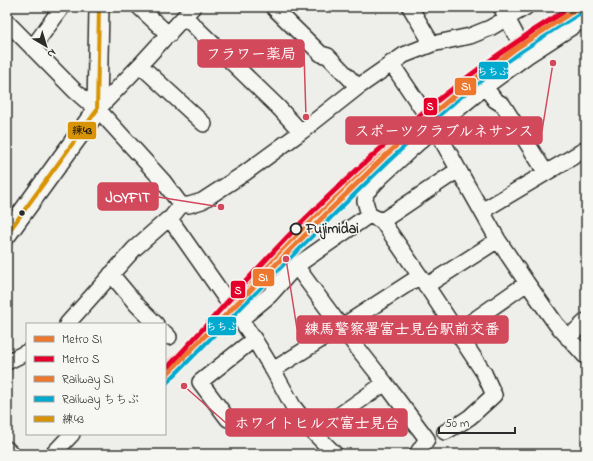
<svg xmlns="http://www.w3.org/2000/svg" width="593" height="461" viewBox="0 0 593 461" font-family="'Indie Flower','Klee One',sans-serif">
  <rect width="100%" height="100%" fill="#eeeeea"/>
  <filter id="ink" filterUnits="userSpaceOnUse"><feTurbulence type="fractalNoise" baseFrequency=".025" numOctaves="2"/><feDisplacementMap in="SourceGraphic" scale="8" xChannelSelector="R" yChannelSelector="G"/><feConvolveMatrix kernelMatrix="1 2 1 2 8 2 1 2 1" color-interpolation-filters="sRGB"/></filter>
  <g filter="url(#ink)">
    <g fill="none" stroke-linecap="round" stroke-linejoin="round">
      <defs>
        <path id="minor" d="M139 7 169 35
          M273 7 321 54 328 56 358 87
          M410 7 432 44
          M501 7 527 56
          M185 17 279 108 301 132
          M7 22 75 91 104 116 163 181 181 205
          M33 47 62 7
          M391 63 435 128 498 240 527 283 556 324 586 357
          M140 65 204 124
          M485 87 495 100 503 105 546 173
          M97 110 140 65 193 7
          M458 170 431 188 382 221 369 215 365 201 366 193 380 178 407 153 435 128 485 87 527 56 586 18
          M482 211 586 149
          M170 219 254 339 273 370 293 406 314 433 335 454
          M382 221 420 276 484 373 494 395 470 417 461 423 445 432
          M296 266 341 327 385 383 427 439 417 454
          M111 274 137 305 156 324
          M426 286 498 240
          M240 320 270 295 296 266 369 215
          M67 324 134 249 167 220 170 219 181 205H189L202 201 245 173 301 132 358 87 404 55 432 44 470 36 490 28 526 7
          M457 332 527 283
          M165 333 169 337
          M568 338 586 321
          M7 362 27 352
          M273 370 341 327 420 276
          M228 419 200 382 254 339
          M314 433 385 383
          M7 449 12 454
          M53 454 72 434"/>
        <path id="major" d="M7 234 97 110 99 7"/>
      </defs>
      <!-- minor casing -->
      <use href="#minor" stroke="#2b2b2b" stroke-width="18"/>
      <!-- major casing -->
      <use href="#major" stroke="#2b2b2b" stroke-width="22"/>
      <!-- minor -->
      <use href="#minor" stroke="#f6f6f2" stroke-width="15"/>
      <!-- major -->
      <use href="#major" stroke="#f6f6f2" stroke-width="19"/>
      <defs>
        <path id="bus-1" d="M7 234 97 110 99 7"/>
      </defs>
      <!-- bus-1 casing -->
      <use href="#bus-1" stroke="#f6f6f2" stroke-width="7"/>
      <!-- bus-1 -->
      <use href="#bus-1" stroke="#d89406" stroke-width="4"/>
      <defs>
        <path id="rail-1" d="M165 367 326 206 381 152 412 124 458 84 511 44 569 7"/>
        <path id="rail-2" d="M165 384C219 330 272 274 327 221 375 173 423 126 476 84 511 56 548 32 586 9"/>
      </defs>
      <!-- rail-1 casing -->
      <use href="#rail-1" stroke="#f6f6f2" stroke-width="8"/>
      <!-- rail-2 casing -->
      <use href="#rail-2" stroke="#f6f6f2" stroke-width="8"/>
      <!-- rail-1 -->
      <use href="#rail-1" stroke="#ed772d" stroke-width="5"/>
      <!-- rail-2 -->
      <use href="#rail-2" stroke="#00a9ce" stroke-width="5"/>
      <defs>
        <path id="metro-1" d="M165 376 330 210 385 156 416 128 462 89 515 49 580 7"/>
        <path id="metro-2" d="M169 366C214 318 256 268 302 222 381 144 469 69 563 12"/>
      </defs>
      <!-- metro-1 casing -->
      <use href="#metro-1" stroke="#f6f6f2" stroke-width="8"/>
      <!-- metro-2 casing -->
      <use href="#metro-2" stroke="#f6f6f2" stroke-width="8"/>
      <!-- metro-1 -->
      <use href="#metro-1" stroke="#ed772d" stroke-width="5"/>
      <!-- metro-2 -->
      <use href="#metro-2" stroke="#e4002b" stroke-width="5"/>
    </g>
  </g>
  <!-- markers -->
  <circle fill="#2b2b2b" stroke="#f6f6f2" stroke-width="1.5" cx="22" cy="213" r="3.5"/>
  <circle fill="#f6f6f2" stroke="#2b2b2b" stroke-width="2" cx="296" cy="229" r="5.5"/>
  <g text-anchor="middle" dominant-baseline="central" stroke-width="3.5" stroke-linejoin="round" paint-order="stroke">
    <!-- stop labels -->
    <g font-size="14" font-weight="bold" fill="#2b2b2b" stroke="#f6f6f2" text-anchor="start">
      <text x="306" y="229">Fujimidai</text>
    </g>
  </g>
  <!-- callouts -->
  <path fill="none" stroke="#d1495b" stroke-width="1.5" d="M306 117L304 53M553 63L542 131M221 207L158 197M286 259L297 329M184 386L226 423"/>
  <g fill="#d1495b" stroke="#f6f6f2" stroke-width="1.5">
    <circle cx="306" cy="117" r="4"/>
    <circle cx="553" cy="63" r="4"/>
    <circle cx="221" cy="207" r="4"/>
    <circle cx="286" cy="259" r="4"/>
    <circle cx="184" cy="386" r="4"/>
  </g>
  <g fill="#d1495b" stroke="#d1495b" stroke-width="1.5">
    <rect x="198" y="40" width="106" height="27" rx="4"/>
    <rect x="346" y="117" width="196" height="27" rx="4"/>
    <rect x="98" y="183" width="60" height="27" rx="4"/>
    <rect x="297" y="316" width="211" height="27" rx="4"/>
    <rect x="226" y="409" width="181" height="27" rx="4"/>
  </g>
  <g font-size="15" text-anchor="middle" font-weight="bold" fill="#fff">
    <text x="251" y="59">フラワー薬局</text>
    <text x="444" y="136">スポーツクラブルネサンス</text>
    <text x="128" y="202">JOYFIT</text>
    <text x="402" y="334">練馬警察署富士見台駅前交番</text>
    <text x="317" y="428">ホワイトヒルズ富士見台</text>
  </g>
  <g stroke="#f6f6f2" stroke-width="1.5">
    <rect x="478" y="61" width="31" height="19" rx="4" fill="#00a9ce"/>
    <rect x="454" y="77" width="23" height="19" rx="4" fill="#ed772d"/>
    <rect x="423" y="97" width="15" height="19" rx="4" fill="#e4002b"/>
    <rect x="67" y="121" width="30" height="19" rx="4" fill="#d89406"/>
    <rect x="252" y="268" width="23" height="19" rx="4" fill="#ed772d"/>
    <rect x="230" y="280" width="16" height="19" rx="4" fill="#e4002b"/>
    <rect x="207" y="316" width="30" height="20" rx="4" fill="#00a9ce"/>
  </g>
  <g font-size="11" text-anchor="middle" font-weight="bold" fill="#fff">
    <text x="493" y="75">ちちぶ</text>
    <text x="466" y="90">SI</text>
    <text x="430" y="110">S</text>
    <text x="263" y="281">SI</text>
    <text x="238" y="294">S</text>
    <text x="222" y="330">ちちぶ</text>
  </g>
  <g font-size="11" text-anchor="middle" font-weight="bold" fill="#111">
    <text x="82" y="134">練43</text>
  </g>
  <!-- margin -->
  <rect width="593" height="461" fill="none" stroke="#f6f6f2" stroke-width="24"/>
  <rect x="12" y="12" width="569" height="437" fill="none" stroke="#2b2b2b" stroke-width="1.5" filter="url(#ink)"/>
  <!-- legend -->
  <rect x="26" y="323" width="140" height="112" fill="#f6f6f2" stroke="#a5a5a2"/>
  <rect x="34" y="336" width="20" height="6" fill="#ed772d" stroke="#a5a5a2"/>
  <text x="62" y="343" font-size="12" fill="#2b2b2b">Metro SI</text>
  <rect x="34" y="356" width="20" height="6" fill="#e4002b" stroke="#a5a5a2"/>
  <text x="62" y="363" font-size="12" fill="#2b2b2b">Metro S</text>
  <rect x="34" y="376" width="20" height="6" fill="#ed772d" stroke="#a5a5a2"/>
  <text x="62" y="383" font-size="12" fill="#2b2b2b">Railway SI</text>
  <rect x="34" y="396" width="20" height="6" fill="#00a9ce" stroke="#a5a5a2"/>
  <text x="62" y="403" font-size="12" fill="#2b2b2b">Railway ちちぶ</text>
  <rect x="34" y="416" width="20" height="6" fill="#d89406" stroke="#a5a5a2"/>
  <text x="62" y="423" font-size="12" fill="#2b2b2b">練43</text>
  <!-- north arrow -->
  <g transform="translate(46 46) rotate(142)" stroke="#f6f6f2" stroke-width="3" paint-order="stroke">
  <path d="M0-3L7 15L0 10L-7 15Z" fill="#2b2b2b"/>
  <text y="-6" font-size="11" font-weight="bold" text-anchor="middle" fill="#2b2b2b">N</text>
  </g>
  <!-- scale -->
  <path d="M439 427v6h76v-6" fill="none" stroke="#2b2b2b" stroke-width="2"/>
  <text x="445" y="427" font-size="12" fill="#2b2b2b" stroke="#f6f6f2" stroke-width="3" paint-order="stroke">50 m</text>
</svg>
